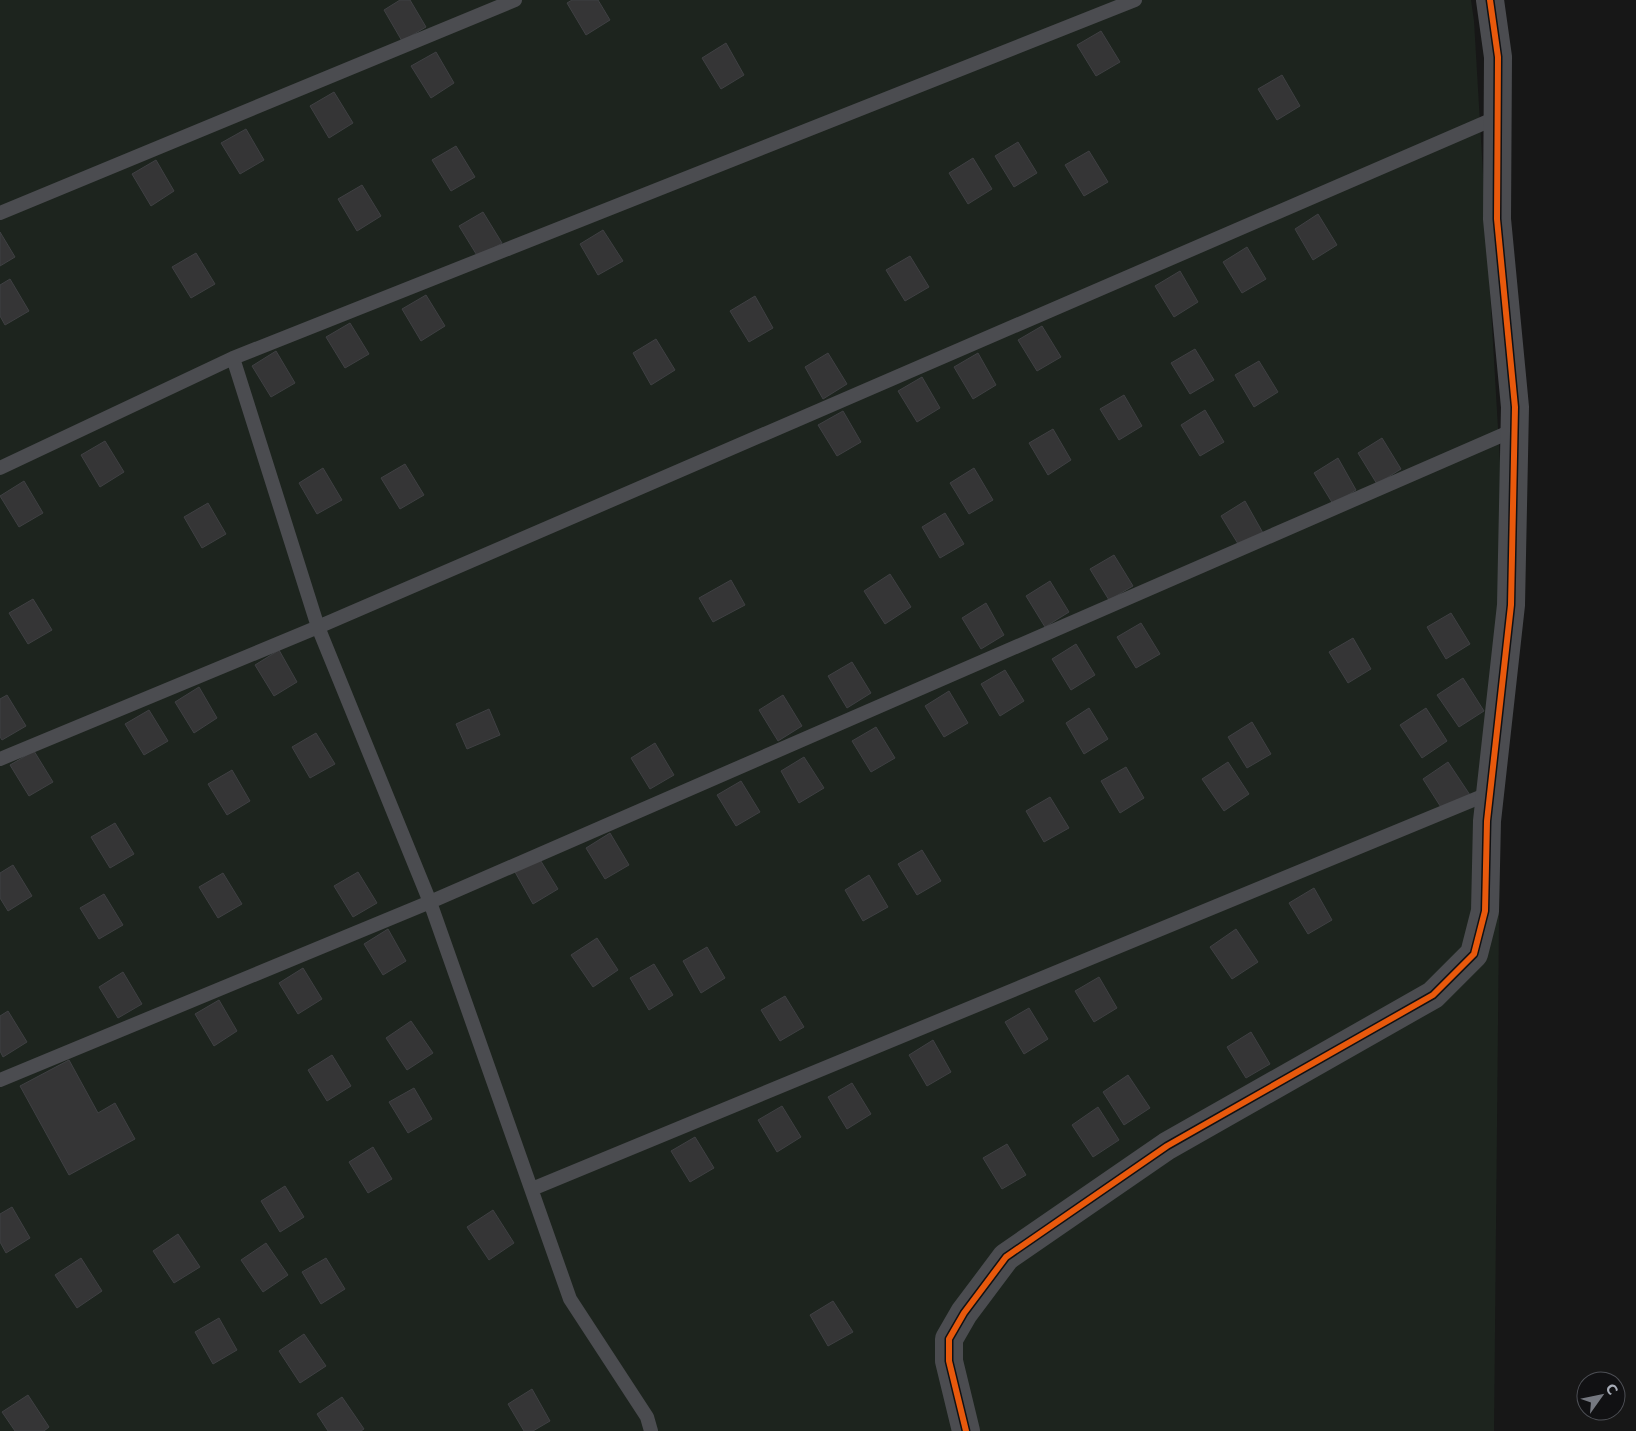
<svg xmlns="http://www.w3.org/2000/svg" width="1636" height="1431" viewBox="0 0 1636 1431" font-family="Commissioner,sans-serif">
  <rect width="100%" height="100%" fill="#171717"/>
  <!-- green -->
  <path fill="#1d241e" d="M0 0H1471L1474 21 1503 513 1494 1431H0Z"/>
  <!-- building -->
  <path fill="#353536" stroke="#3f4043" d="M400 0H410L426 27 402 41 384 10Z
    M572 0H598L610 20 586 35 567 3Z
    M1101 31 1120 62 1096 76 1077 45Z
    M726 43 744 75 721 89 702 58Z
    M436 52 454 83 431 98 411 66Z
    M1282 75 1300 106 1277 120 1258 89Z
    M334 92 353 123 329 138 310 106Z
    M246 129 264 160 240 174 221 143Z
    M1018 142 1037 173 1014 187 995 156Z
    M456 146 475 177 451 191 432 160Z
    M1089 151 1108 182 1084 196 1065 165Z
    M973 158 992 189 968 204 949 173Z
    M156 160 174 191 151 206 132 174Z
    M362 185 381 216 357 231 338 199Z
    M483 212 502 243 478 257 459 226Z
    M1318 214 1337 245 1313 260 1295 229Z
    M603 230 623 261 598 275 580 244Z
    M0 232 15 257 0 266Z
    M1247 247 1266 279 1242 293 1223 262Z
    M196 253 215 284 191 298 172 267Z
    M910 256 929 287 905 301 886 270Z
    M1180 271 1198 302 1174 317 1155 286Z
    M10 279 29 311 5 325 0 316V285Z
    M426 295 445 326 421 341 402 309Z
    M755 296 773 328 749 342 730 311Z
    M350 323 369 354 345 368 326 337Z
    M1042 326 1061 357 1037 371 1018 340Z
    M656 339 675 370 651 385 633 353Z
    M1195 349 1214 380 1190 394 1171 363Z
    M276 351 295 383 271 397 252 366Z
    M828 353 847 384 823 399 805 367Z
    M978 353 996 385 973 399 954 367Z
    M1259 361 1278 392 1254 407 1235 375Z
    M922 377 940 408 917 422 898 391Z
    M1124 395 1142 426 1119 440 1100 409Z
    M1205 410 1224 442 1200 456 1181 425Z
    M843 411 861 442 837 456 818 425Z
    M1053 429 1071 460 1048 475 1029 443Z
    M1382 438 1401 469 1377 484 1358 453Z
    M105 441 124 472 100 487 81 455Z
    M1338 458 1356 490 1333 504 1314 473Z
    M405 464 424 495 400 509 381 478Z
    M323 468 342 500 317 514 299 483Z
    M974 468 993 500 969 514 950 483Z
    M24 481 43 513 19 527 0 496Z
    M1245 501 1263 533 1240 547 1221 516Z
    M208 503 226 534 202 548 184 517Z
    M945 513 964 544 940 558 922 527Z
    M1114 555 1133 586 1109 600 1090 569Z
    M890 574 911 607 885 624 864 591Z
    M731 580 745 605 713 622 699 598Z
    M1050 581 1069 612 1045 627 1026 596Z
    M33 599 52 630 28 644 9 613Z
    M986 603 1004 635 981 649 962 618Z
    M1451 613 1470 644 1446 659 1427 627Z
    M1141 623 1160 654 1136 668 1117 637Z
    M1353 638 1371 669 1348 683 1329 652Z
    M1076 644 1095 675 1071 690 1052 659Z
    M279 650 297 682 274 696 255 665Z
    M852 662 871 693 847 708 828 676Z
    M1005 670 1024 701 1000 716 981 684Z
    M1463 678 1484 711 1459 727 1437 695Z
    M199 687 217 718 194 733 175 702Z
    M949 691 968 723 944 737 925 706Z
    M7 695 26 726 2 740 0 737V699Z
    M783 695 802 726 778 741 759 710Z
    M1089 708 1108 739 1084 754 1066 723Z
    M1426 708 1447 741 1422 758 1400 725Z
    M489 709 500 735 467 749 456 724Z
    M149 710 168 741 144 755 125 724Z
    M1252 722 1271 754 1247 768 1228 737Z
    M876 727 895 758 871 772 852 741Z
    M316 733 335 764 310 778 292 747Z
    M655 743 674 775 650 789 631 758Z
    M34 751 53 782 29 796 10 765Z
    M804 757 824 788 799 803 781 771Z
    M1228 762 1249 794 1224 811 1202 779Z
    M1448 762 1470 795 1444 812 1423 779Z
    M1126 767 1144 798 1120 813 1101 781Z
    M232 770 250 801 227 815 208 784Z
    M741 781 760 812 736 826 717 795Z
    M1050 797 1069 828 1044 842 1026 811Z
    M115 823 134 854 110 868 91 837Z
    M610 833 629 865 605 879 586 848Z
    M922 850 941 881 917 895 898 864Z
    M539 858 558 889 533 904 515 872Z
    M13 865 32 896 8 911 0 898V873Z
    M358 872 377 903 353 917 334 886Z
    M223 873 242 904 218 918 199 887Z
    M869 875 888 907 863 921 845 890Z
    M1314 888 1332 920 1308 934 1289 903Z
    M104 894 123 925 99 939 80 908Z
    M388 929 406 961 383 975 364 944Z
    M1236 929 1258 962 1232 979 1210 947Z
    M597 938 618 970 593 987 571 955Z
    M707 947 725 978 701 993 683 961Z
    M654 964 673 995 649 1010 630 978Z
    M303 968 322 999 298 1014 279 983Z
    M123 972 142 1004 118 1018 99 987Z
    M1099 977 1117 1008 1094 1022 1075 991Z
    M785 996 804 1027 780 1041 761 1010Z
    M219 1000 237 1031 214 1046 195 1014Z
    M1029 1008 1048 1039 1024 1054 1005 1022Z
    M8 1011 27 1042 3 1057 0 1051V1016Z
    M411 1021 433 1053 407 1070 386 1038Z
    M1251 1032 1270 1064 1246 1078 1227 1047Z
    M933 1040 951 1072 927 1086 909 1055Z
    M332 1055 351 1086 327 1101 308 1070Z
    M69 1060 98 1113 115 1103 135 1139 69 1175 20 1086Z
    M1128 1075 1150 1108 1124 1125 1103 1092Z
    M852 1083 871 1114 847 1129 828 1097Z
    M414 1088 432 1119 408 1133 389 1102Z
    M782 1106 801 1137 777 1152 758 1120Z
    M1098 1107 1119 1140 1093 1157 1072 1125Z
    M695 1137 714 1168 690 1182 671 1151Z
    M1007 1144 1026 1175 1002 1189 983 1158Z
    M373 1147 392 1179 368 1193 349 1162Z
    M285 1186 304 1217 280 1232 261 1201Z
    M12 1207 30 1238 6 1253 0 1242V1214Z
    M493 1210 514 1243 489 1260 467 1227Z
    M178 1234 200 1267 174 1283 153 1251Z
    M266 1243 288 1275 263 1292 241 1260Z
    M81 1258 102 1291 77 1308 55 1275Z
    M326 1258 345 1289 321 1304 302 1272Z
    M833 1301 853 1332 828 1346 810 1315Z
    M219 1318 237 1350 213 1364 195 1332Z
    M304 1334 326 1366 300 1383 279 1351Z
    M532 1389 550 1421 533 1431H524L508 1404Z
    M28 1395 49 1427 44 1431H15L2 1412Z
    M342 1397 364 1429 361 1431H328L317 1414Z"/>
  <g fill="none" stroke-linecap="round" stroke-linejoin="round">
    <!-- service -->
    <path stroke="#4b4c50" stroke-width="14" d="M0 213 515 0
      M233 358 318 627 430 902 570 1299 647 1417 651 1431
      M0 468 233 358 1135 0
      M0 759 318 627 1498 117
      M0 1080 430 902 1514 430
      M532 1189 1490 793"/>
    <!-- minor -->
    <path stroke="#4b4c50" stroke-width="28" d="M966 1431 949 1361V1339L964 1313 1006 1257 1167 1146 1433 995 1474 954 1485 911 1487 821 1511 605 1515 407 1497 219 1498 57 1490 0"/>
    <defs>
      <path id="cycleway" d="M966 1431 949 1361V1339L964 1313 1006 1257 1167 1146 1433 995 1474 954 1485 911 1487 821 1511 605 1515 407 1497 219 1498 57 1490 0"/>
    </defs>
    <!-- cycleway casing -->
    <use href="#cycleway" stroke="#111113" stroke-width="9"/>
    <!-- cycleway -->
    <use href="#cycleway" stroke="#e8590c" stroke-width="6"/>
  </g>
  <!-- north arrow -->
  <g transform="translate(1601 1396) rotate(57)"><circle r="24" fill="#111113" stroke="#4d4f55"/>
  <path d="M0-4L9 19L0 12L-9 19Z" fill="#757880"/>
  <text y="-8" font-size="14" font-weight="bold" text-anchor="middle" fill="#a8adb8">С</text>
  </g>
</svg>
